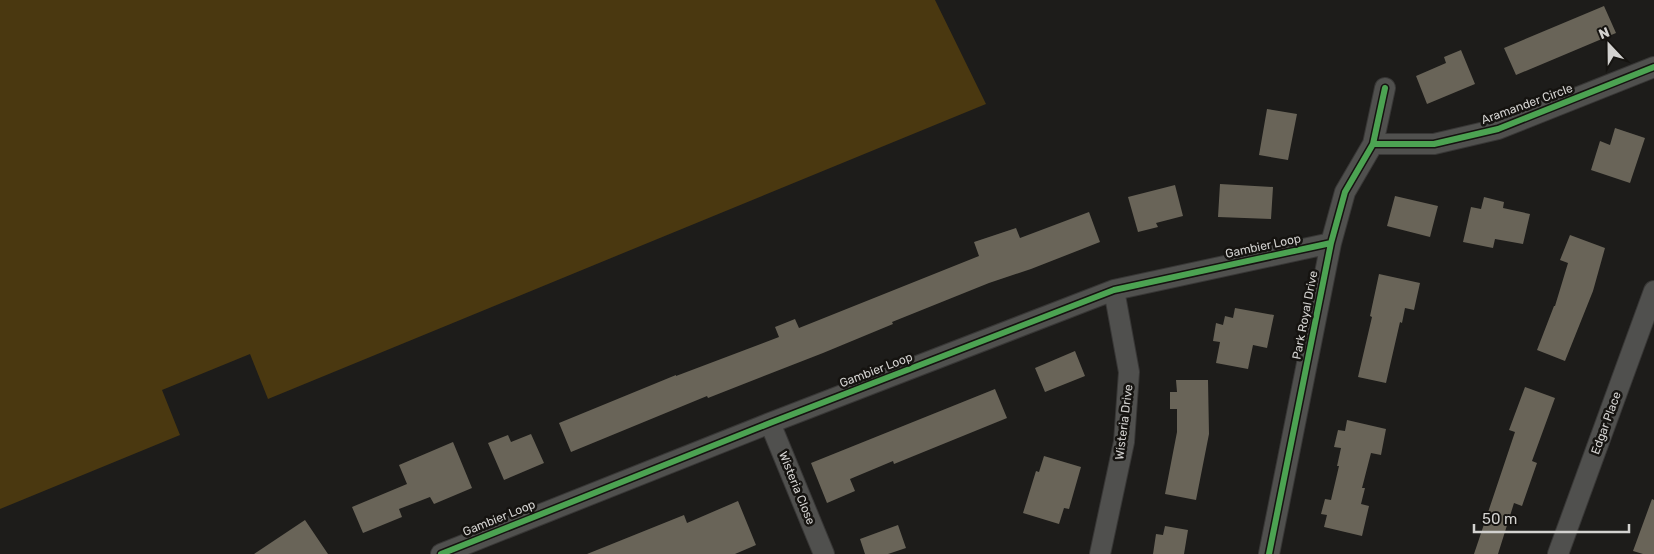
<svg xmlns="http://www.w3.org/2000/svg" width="1654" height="554" viewBox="0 0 1654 554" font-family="Rubik,sans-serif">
  <rect width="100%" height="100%" fill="#1d1c1a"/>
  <!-- forest -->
  <path fill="#4a3810" d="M0 0H935L986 104 268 399 250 354 162 390 180 435 0 509Z"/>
  <!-- building -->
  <path fill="#696458" d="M1604 6 1616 33 1516 75 1504 48Z
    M1461 50 1475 84 1427 104 1416 76 1446 63 1444 57Z
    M1267 109 1297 114 1288 160 1259 155Z
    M1615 128 1645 138 1630 183 1591 170 1600 141 1610 145Z
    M1220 184 1273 187 1271 219 1218 217Z
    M1175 185 1183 216 1156 223 1158 227 1138 232 1128 197Z
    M1395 196 1438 206 1430 237 1387 226Z
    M1484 197 1504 202 1503 208 1530 214 1523 244 1495 239 1493 248 1463 242 1471 207 1481 209Z
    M1089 212 1100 242 1031 269 989 283 892 322 893 324 823 353 708 398 707 396 571 452 559 423 676 375V376L779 337 775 327 795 319 799 328 979 256 974 242 1016 228 1020 238Z
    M1570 235 1605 248 1593 291 1565 361 1537 350 1554 306H1555L1568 263 1560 260Z
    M1379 274 1420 283 1414 310 1405 308 1402 323 1400 322 1386 383 1358 377 1372 317 1370 316Z
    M1235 308 1274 315 1267 348 1253 345 1248 369 1216 363 1220 342 1213 341 1216 323 1223 325 1225 316 1233 318Z
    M1075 351 1085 376 1045 392 1035 368Z
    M1176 380H1208L1209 434 1196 500 1165 494 1177 432V409H1170V392H1177Z
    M1525 387 1555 398 1532 461 1537 463 1522 506 1514 503 1498 554H1474L1515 432 1509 430Z
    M995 389 1007 418 894 464 893 461 850 479 855 491 827 503 811 463Z
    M1347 420 1386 429 1381 455 1371 453 1362 488H1365L1361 504 1369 506 1362 536 1324 527 1327 515 1321 514 1325 499 1331 500 1339 466H1337L1341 448 1334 447 1338 430 1345 431Z
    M531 434 544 463 504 480 488 443 508 435 511 442Z
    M453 442 472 488 434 504 430 497 399 509 402 517 363 533 352 507 407 484 399 465Z
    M1044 456 1081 467 1069 509 1064 508 1059 524 1023 513 1036 471 1039 472Z
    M1652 499 1654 500V554H1643L1633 551Z
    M738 501 756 545 735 554H587L684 515 687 523Z
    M305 520 328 554H254Z
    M898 525 906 548 888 554H865L860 539Z
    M1165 526 1188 530 1184 554H1153L1156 534 1163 535Z"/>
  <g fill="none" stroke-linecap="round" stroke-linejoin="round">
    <defs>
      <path id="street" d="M1373 144H1434L1498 129 1654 67
        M770 423 824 554
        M441 554 770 423 1114 290 1331 243
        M1100 554 1124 442 1129 372 1114 290
        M1269 554 1331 243 1345 192 1373 144 1385 88
        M1558 554 1654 291"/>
    </defs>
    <!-- street casing -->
    <use href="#street" stroke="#383736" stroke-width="22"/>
    <!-- street -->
    <use href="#street" stroke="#50504e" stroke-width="20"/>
    <defs>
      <path id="cycleway" d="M1373 144H1434L1498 129 1654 67
        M441 554 770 423 1114 290 1331 243
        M1269 554 1331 243 1345 192 1373 144 1385 88"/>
    </defs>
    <!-- cycleway casing -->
    <use href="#cycleway" stroke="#151310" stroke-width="9"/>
    <!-- cycleway -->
    <use href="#cycleway" stroke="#4ca352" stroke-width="6"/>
  </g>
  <g text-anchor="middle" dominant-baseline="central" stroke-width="5" stroke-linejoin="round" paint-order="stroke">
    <!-- street labels -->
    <g font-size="12" fill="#d3d2d0" stroke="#151310">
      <text transform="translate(1527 104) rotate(-20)">Aramander Circle</text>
      <text transform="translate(1263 246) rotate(-12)">Gambier Loop</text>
      <text transform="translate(1305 315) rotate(-79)">Park Royal Drive</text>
      <text transform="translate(876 370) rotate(-21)">Gambier Loop</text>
      <text transform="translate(1124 422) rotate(-83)">Wisteria Drive</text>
      <text transform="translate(1606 423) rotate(-70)">Edgar Place</text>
      <text transform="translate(797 488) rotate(68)">Wisteria Close</text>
      <text transform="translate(499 518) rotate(-22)">Gambier Loop</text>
    </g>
  </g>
  <!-- north arrow -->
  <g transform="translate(1609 45) rotate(338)" stroke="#151310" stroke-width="4" paint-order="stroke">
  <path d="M0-4L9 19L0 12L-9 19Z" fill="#d3d2d0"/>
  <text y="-8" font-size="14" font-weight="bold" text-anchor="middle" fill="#d3d2d0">N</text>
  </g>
  <!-- scale -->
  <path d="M1474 524v8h155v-8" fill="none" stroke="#d3d2d0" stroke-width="2.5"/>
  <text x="1482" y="524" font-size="15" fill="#d3d2d0" stroke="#151310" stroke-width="4" paint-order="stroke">50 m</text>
</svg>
